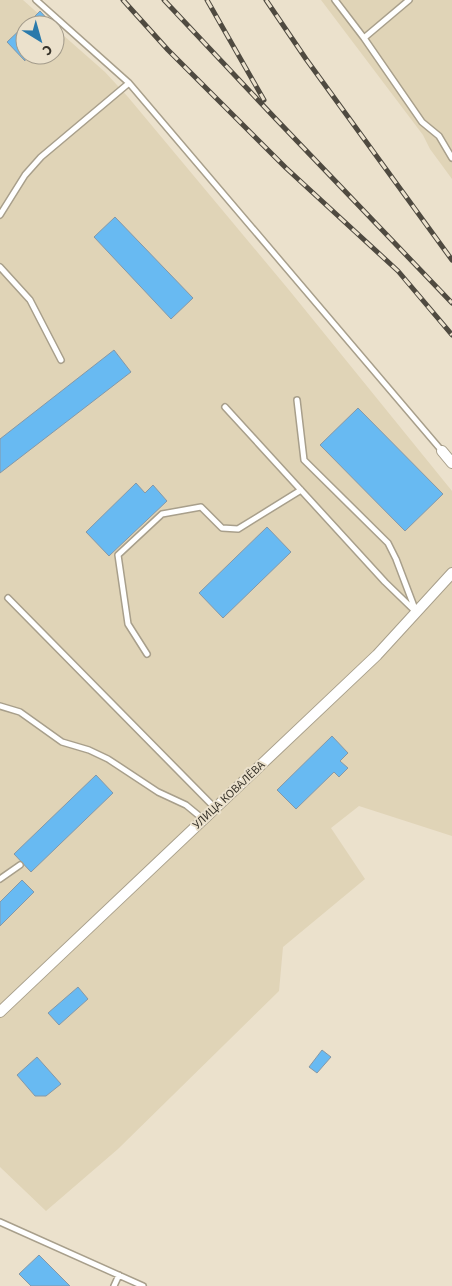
<svg xmlns="http://www.w3.org/2000/svg" width="452" height="1286" viewBox="0 0 452 1286" font-family="'Source Sans 3',sans-serif">
  <rect width="100%" height="100%" fill="#ebe1cc"/>
  <!-- built -->
  <path fill="#e0d4b7" d="M0 0H23L51 25H25V55H55V28L105 72 128 97 289 290 452 491V836L359 806 331 828 365 879 283 947 279 991 118 1149 46 1211 0 1167Z
    M321 0H452V179L430 149 423 135Z"/>
  <!-- building -->
  <path fill="#68baf2" stroke="#8598a7" d="M40 11 53 25H26Z
    M25 25V61L7 42Z
    M115 217 193 298 171 319 94 237Z
    M114 350 131 372 0 473V439Z
    M358 408 443 494 405 531 320 445Z
    M136 483 145 493 153 485 167 501 109 556 86 532Z
    M267 527 291 552 223 618 199 593Z
    M332 736 348 753 340 761 348 768 339 777 334 772 296 809 277 790Z
    M96 775 113 793 31 872 14 854Z
    M22 880 34 892 0 926V902Z
    M78 987 88 999 59 1025 48 1013Z
    M322 1050 331 1057 317 1073 309 1067Z
    M37 1057 61 1084 46 1096H35L17 1075Z
    M39 1255 70 1286H31L19 1274Z"/>
  <g fill="none" stroke-linecap="round" stroke-linejoin="round">
    <defs>
      <path id="service" d="M36 0 129 83 442 451
        M335 0 364 38 422 122 439 136 452 158
        M364 38 409 0
        M0 215 25 175 41 157 129 83
        M0 267 30 300 61 360
        M297 400 304 460 388 543 396 559 415 609
        M225 407 385 582 416 612
        M8 598 215 808
        M147 654 128 624 118 555 162 514 201 507 222 528 238 529 301 490
        M0 706 20 712 62 742 89 750 108 759 158 792 186 805 203 819
        M0 879 20 865
        M0 1222 143 1286
        M114 1286 119 1275"/>
      <path id="minor" d="M442 451 452 463
        M0 1012 377 655 452 573"/>
    </defs>
    <!-- service casing -->
    <use href="#service" stroke="#a89f8b" stroke-width="8"/>
    <!-- minor casing -->
    <use href="#minor" stroke="#a89f8b" stroke-width="12"/>
    <!-- service -->
    <use href="#service" stroke="#fff" stroke-width="5"/>
    <!-- minor -->
    <use href="#minor" stroke="#fff" stroke-width="10"/>
    <defs>
      <path id="rail" d="M123 0 168 50 286 168 398 271 452 335
        M164 0 274 117 452 303
        M207 0 264 100
        M266 0 306 59 452 260"/>
    </defs>
    <!-- rail casing -->
    <use href="#rail" stroke="#4f4a40" stroke-width="5"/>
    <!-- rail -->
    <use href="#rail" stroke="#ebe1cc" stroke-width="3" stroke-dasharray="9" stroke-linecap="butt"/>
  </g>
  <g text-anchor="middle" dominant-baseline="central" stroke-width="4" stroke-linejoin="round" paint-order="stroke">
    <!-- street labels -->
    <g font-size="12" fill="#37332a" stroke="#ebe1cc">
      <text transform="translate(229 795) rotate(-43)">УЛИЦА КОВАЛЁВА</text>
    </g>
  </g>
  <!-- north arrow -->
  <g transform="translate(40 40) rotate(143)"><circle r="24" fill="#ebe1cc" stroke="#a39b8b"/>
  <path d="M0-4L9 19L0 12L-9 19Z" fill="#2a7aab"/>
  <text y="-8" font-size="14" font-weight="bold" text-anchor="middle" fill="#37332a">С</text>
  </g>
</svg>
